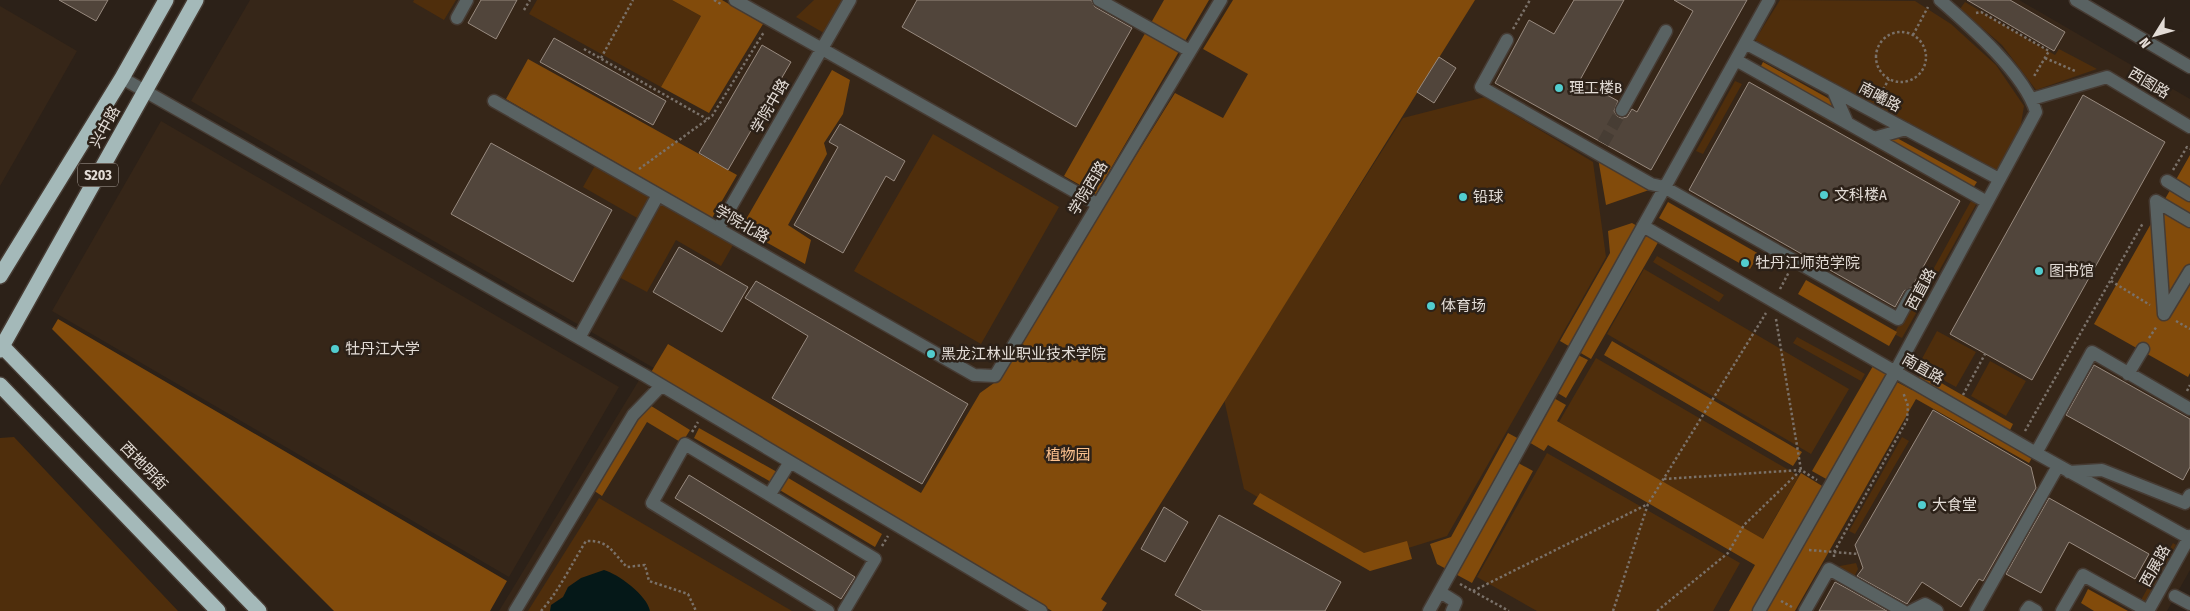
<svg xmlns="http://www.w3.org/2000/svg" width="2190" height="611" viewBox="0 0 2190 611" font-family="'Fira Sans Condensed','Noto Sans SC',sans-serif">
  <rect width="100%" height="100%" fill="#2c2118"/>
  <!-- built -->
  <path fill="#362618" d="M250 0H1462L1068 607 191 101Z
    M1468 0H2019L2190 99V570L2167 611H1071Z
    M0 6 77 51 0 186Z
    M161 121 619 387 509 577 52 311Z
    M647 367 1065 611H499Z"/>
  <!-- green -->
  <path fill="#4f2e0c" d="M414 0H456L444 20 413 2Z
    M537 0H672L701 16 661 87 529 14Z
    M814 0H842L824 33 796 17Z
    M1780 0 1915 1 1951 24 1996 65 2024 106 2020 130 1996 171 1755 40Z
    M1965 2 2055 55 2059 49 2097 69 2036 90 2002 45 1960 9Z
    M1752 72 1835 120 1833 124 1750 76Z
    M1735 81 1742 84 1703 154 1696 151Z
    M1485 97 1593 162 1606 257 1447 536 1366 561 1244 489 1224 399 1403 118Z
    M933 134 1059 207 981 344 854 271Z
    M1878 144 1978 201 1929 289 1924 286 1971 201 1876 148Z
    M596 164 652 196 639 219 583 187Z
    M659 203 733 245 721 266 676 240 647 292 617 276Z
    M1657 256 1724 295 1719 302 1653 262Z
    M1644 269 1849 389 1811 454 1607 334Z
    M1910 304 1919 308 1902 338 1894 334Z
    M1937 331 1976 352 1956 387 1918 366Z
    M1797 337 1865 374 1861 381 1793 343Z
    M1596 358 1799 476 1762 540 1559 422Z
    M1990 361 2026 381 2006 416 1971 396Z
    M14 437 178 611H0V438Z
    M1902 437 1909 441 1855 534 1849 531Z
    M1547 453 1740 563 1713 611H1537L1477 577Z
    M599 498 792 611H528Z
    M2173 543 2176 545 2145 602 2141 600Z
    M1856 563 1858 569 1854 577 1839 569 1840 566Z"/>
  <!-- forest -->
  <path fill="#824b0b" d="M672 0H722L763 24 709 113 661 87 701 16Z
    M1164 0H1209L1096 194 1064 176Z
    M1233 0H1475L1101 599 1107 603 1102 611H1052L650 374 668 344 921 493 980 393 994 383 1175 93 1223 118 1248 74 1203 49Z
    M528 59 737 175 712 218 506 99Z
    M1763 62 1842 106 1838 114 1759 70Z
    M832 70 850 80 843 114 824 143 827 154 788 225 811 240 805 264 741 228Z
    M1886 132 1977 182 1973 188 1883 138Z
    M2190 155V373L2188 377 2094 324Z
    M1598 158 1652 189 1606 205Z
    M1668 202 1759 254 1750 269 1659 218Z
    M1632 223 1660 239 1591 359 1560 341 1610 253 1608 231Z
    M1806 280 1897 332 1889 346 1798 294Z
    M58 319 507 581 490 611H334L52 329Z
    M1612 341 1802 452 1793 466 1604 355Z
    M1578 355 1588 360 1566 398 1556 392Z
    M1873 366 1889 375 1828 480 1812 471Z
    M1922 372 2013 424 2005 440 2033 456 2029 463 1916 399 1795 611H1764L1895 381 1912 390Z
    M1552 397 1566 405 1557 421 1763 539 1801 473 1827 489 1758 611H1729L1755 565 1548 445 1544 451 1527 441Z
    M648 404 690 430 682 443 647 422 602 496 593 490 637 417Z
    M699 428 777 472 771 482 694 438Z
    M1508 433 1521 440 1511 459 1533 471 1472 583 1437 564 1430 544 1451 537Z
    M785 476 882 534 875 547 778 489Z
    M1260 493 1364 553 1407 541 1412 559 1370 571 1253 504Z
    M2088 589 2128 611H2094L2081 603Z"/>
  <!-- water -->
  <path fill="#051818" d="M604 570C618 574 647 595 650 611H550L551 605 563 597 568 587 581 578Z"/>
  <!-- building -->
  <path fill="#51453b" stroke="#988a7f" d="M59 0H108L96 21Z
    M481 0H517L496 39 468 23Z
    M917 0H1091L1095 7 1132 28 1076 127 902 27Z
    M1574 0H1624L1580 80 1618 101 1614 111 1618 117 1622 118 1627 117 1632 109 1637 112 1693 11 1674 0H1747L1651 170 1495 83 1529 20 1554 34Z
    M1967 0H2010L2065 32 2054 51Z
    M554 38 666 101 653 125 540 62Z
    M762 45 791 62 728 170 699 153Z
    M1439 57 1456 68 1434 103 1417 92Z
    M1749 82 1960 201 1912 287 1904 291 1895 307 1689 190Z
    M2083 95 2165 142 2032 380 1950 334Z
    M840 124 905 161 894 181 886 176 843 253 794 225 838 147 829 142Z
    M491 143 612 210 573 282 451 214Z
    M679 247 748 287 722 332 653 292Z
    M756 281 968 404 922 484 772 398 808 336 745 298Z
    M2094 365 2190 419V467L2183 480 2066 415Z
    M1933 410 2031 467 2036 488 1983 581 1979 579 1961 607 1922 582 1907 604 1857 576 1863 568 1855 545Z
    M689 475 855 577 841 599 675 498Z
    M2049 498 2149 554 2135 579 2069 542 2041 593 2006 574Z
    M1164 507 1188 522 1165 562 1141 549Z
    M1219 515 1341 582 1325 611H1203L1175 595Z
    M1835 582 1848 589 1887 611H1819Z"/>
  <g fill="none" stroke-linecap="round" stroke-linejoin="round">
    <!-- minor-tunnel -->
    <path stroke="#473d34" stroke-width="12" stroke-dasharray="12 6" stroke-linecap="butt" d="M1603 143 1622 110"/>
    <defs>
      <path id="minor" d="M735 0 1097 204
        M1099 0 1190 51
        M2076 0 2190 67
        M457 18 467 0
        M1507 40 1481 87 1651 184 1664 187 1898 319 1911 295
        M1745 43 1999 179
        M1736 60 1987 202
        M122 78 644 375 1041 611
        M1833 90 1847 122
        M2032 99 2107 77 2190 127
        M494 101 974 375 995 376 1221 0
        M1622 110 1666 31
        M1874 138 1906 129
        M2167 181 2190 195
        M2156 201 2164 314
        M2156 201 2190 221
        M1643 226 2036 453 2189 538
        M718 229 850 0
        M2164 314 2190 271
        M579 338 658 195
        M2128 374 2143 349
        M2036 453 2092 352 2190 409
        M2069 472 2102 470 2185 503 2190 495
        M770 494 790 462
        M1440 592 1456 602 1452 611
        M2175 596 2190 604
        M515 611 633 415 661 386
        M828 611 652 503 685 444 875 559 844 611
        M1429 611 1769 0
        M1759 611 1895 372 2036 112C2025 74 1970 26 1940 0
        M1805 611 1829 569 1903 611
        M1911 611 1925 604 1937 611
        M1976 611 2058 466
        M2026 611 2029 607 2036 611
        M2062 611 2083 575 2148 611
        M2148 611 2190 536"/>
      <path id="highway" d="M0 276 122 78 166 0
        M2 346 259 611
        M0 350 196 0
        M0 385 218 611"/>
    </defs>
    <!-- minor casing -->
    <use href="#minor" stroke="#463b33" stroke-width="15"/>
    <!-- highway casing -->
    <use href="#highway" stroke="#463b33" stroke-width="18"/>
    <!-- path -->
    <path stroke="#7a7169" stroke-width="2.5" stroke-dasharray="2.5 2.5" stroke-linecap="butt" d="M714 0 721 4
      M524 10 530 0
      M1976 13 1981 12 2049 51 2033 78
      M1513 29 1530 0
      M1876 57a25 25 0 1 1 50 0a25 25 0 1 1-50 0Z
      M1913 35 1928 7
      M584 49 707 119
      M601 58 633 0
      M2045 58 2075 71
      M1878 98 1889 79
      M639 169 712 116 764 32
      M2173 170 2187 147 2190 149
      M2111 281 2150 305
      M1780 289 1789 272
      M1776 319 1801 470
      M2176 321 2190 329
      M2149 338 2157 326
      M2187 391 2190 385
      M1963 395 1985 354
      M2025 431 2143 223
      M692 432 698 422
      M1664 479 1801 470 1817 480
      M882 546 888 536
      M1809 550 1858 554
      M1834 557V552L1907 420 1908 406 1903 392
      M1460 584 1509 611
      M1473 591 1648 504
      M1781 601 1792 607
      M541 611C559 591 571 565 586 541 609 540 612 552 627 567L645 565 649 581 688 594 696 611
      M1613 611 1648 504 1766 313
      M1657 611 1728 553 1744 525 1801 470"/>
    <!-- minor -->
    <use href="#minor" stroke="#596262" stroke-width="12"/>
    <!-- highway -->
    <use href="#highway" stroke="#a4b9b9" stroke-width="15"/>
  </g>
  <!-- markers -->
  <g fill="#52cdcf" stroke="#2c2118" stroke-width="2">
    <circle cx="1559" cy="88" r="5"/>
    <circle cx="1824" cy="195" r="5"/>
    <circle cx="1463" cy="197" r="5"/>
    <circle cx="1745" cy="263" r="5"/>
    <circle cx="2039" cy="271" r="5"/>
    <circle cx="1431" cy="306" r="5"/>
    <circle cx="335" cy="349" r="5"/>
    <circle cx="931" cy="354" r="5"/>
    <circle cx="1922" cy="505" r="5"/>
  </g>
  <g text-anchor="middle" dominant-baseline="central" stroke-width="5" stroke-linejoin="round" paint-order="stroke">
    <!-- shield labels -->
    <rect fill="#2c2118" stroke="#aca49d" stroke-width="1" x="78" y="163.5" width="40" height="23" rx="4"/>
    <g font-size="14" font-weight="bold" fill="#e3dcd6">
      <text x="98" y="175">S203</text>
    </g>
    <!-- street labels -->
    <g font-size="15" fill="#e3dcd6" stroke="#2c2118">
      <text transform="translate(2149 83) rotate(31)">西图路</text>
      <text transform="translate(1880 97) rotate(28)">南曦路</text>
      <text transform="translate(770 106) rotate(-60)">学院中路</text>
      <text transform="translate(105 127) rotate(-61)">兴中路</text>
      <text transform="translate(1088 188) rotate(-59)">学院西路</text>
      <text transform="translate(742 224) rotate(30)">学院北路</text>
      <text transform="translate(1921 289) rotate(-62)">西直路</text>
      <text transform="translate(1923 369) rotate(30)">南直路</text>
      <text transform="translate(144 466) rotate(46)">西地明街</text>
      <text transform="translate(2155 566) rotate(-61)">西展路</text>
    </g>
    <!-- poi labels -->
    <g font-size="15" fill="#e3dcd6" stroke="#2c2118" text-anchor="start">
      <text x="1569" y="88">理工楼B</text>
      <text x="1834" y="195">文科楼A</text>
      <text x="1473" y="197">铅球</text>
      <text x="1755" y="263">牡丹江师范学院</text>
      <text x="2049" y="271">图书馆</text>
      <text x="1441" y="306">体育场</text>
      <text x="345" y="349">牡丹江大学</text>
      <text x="941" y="354">黑龙江林业职业技术学院</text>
      <text x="1932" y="505">大食堂</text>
    </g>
    <!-- park labels -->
    <g font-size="15" fill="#fdc28f" stroke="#2c2118">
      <text x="1068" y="455">植物园</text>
    </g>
  </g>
  <!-- north arrow -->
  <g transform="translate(2155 35) rotate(233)" stroke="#2c2118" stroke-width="4" paint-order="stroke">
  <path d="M0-4L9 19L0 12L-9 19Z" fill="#e3dcd6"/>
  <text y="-8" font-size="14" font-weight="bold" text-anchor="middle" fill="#e3dcd6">N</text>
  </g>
</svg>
